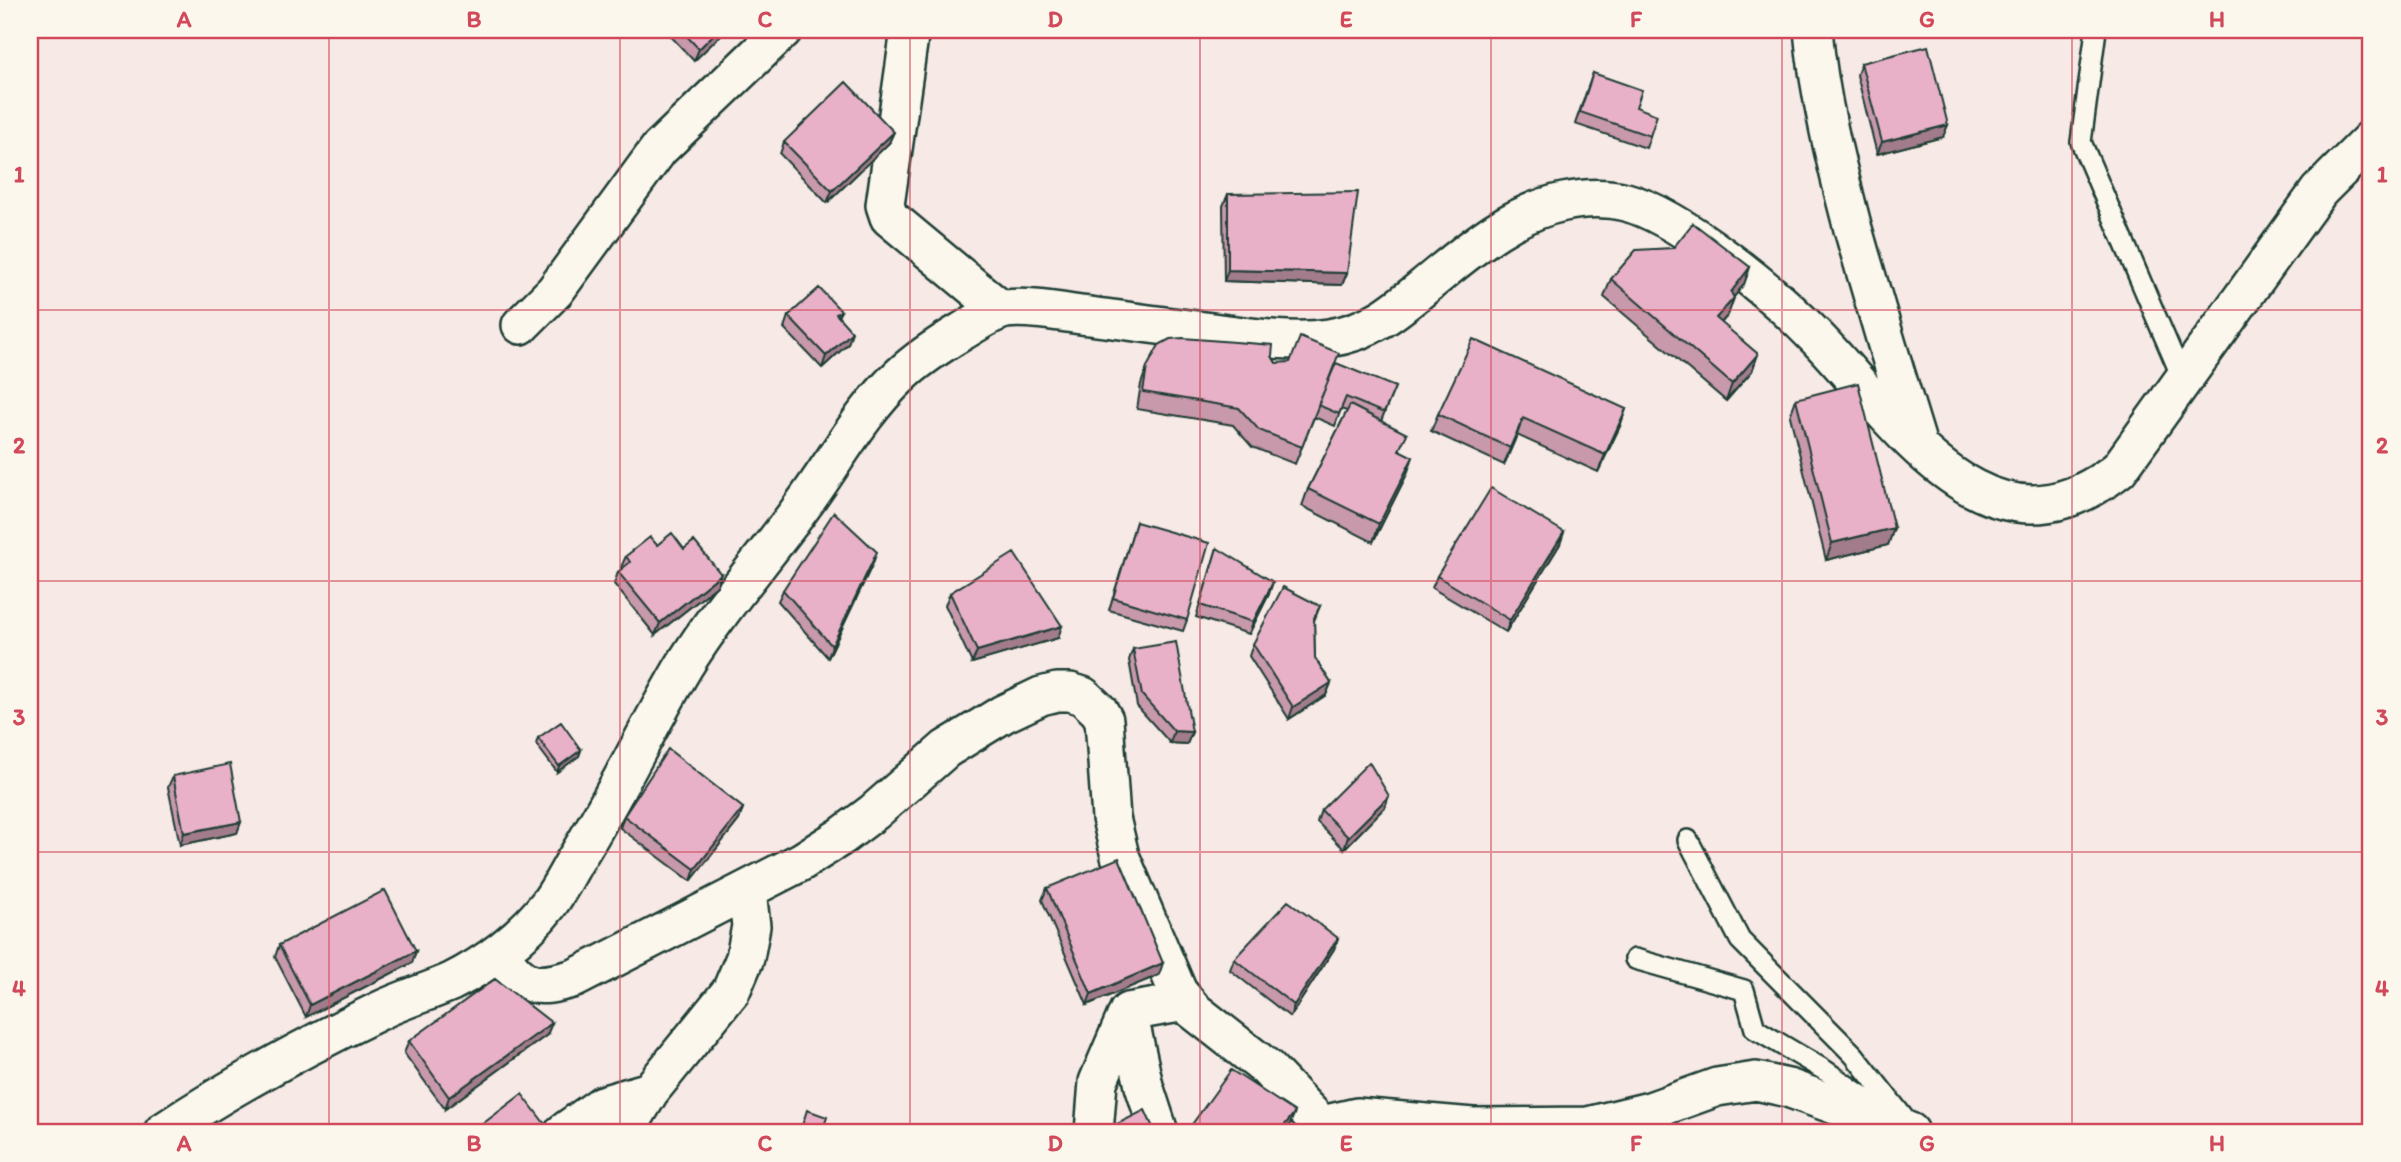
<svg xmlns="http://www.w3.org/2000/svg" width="2401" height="1162" viewBox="0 0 2401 1162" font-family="Itim,sans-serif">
  <rect width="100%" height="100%" fill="#f7e9e5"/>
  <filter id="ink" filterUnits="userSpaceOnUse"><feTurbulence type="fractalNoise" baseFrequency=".0143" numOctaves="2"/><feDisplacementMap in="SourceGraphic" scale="14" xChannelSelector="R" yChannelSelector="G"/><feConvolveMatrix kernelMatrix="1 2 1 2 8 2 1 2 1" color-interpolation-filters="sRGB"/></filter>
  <g filter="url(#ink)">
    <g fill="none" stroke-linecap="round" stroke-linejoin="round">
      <defs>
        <path id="service" d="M2096 30 2081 142 2184 382
          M1688 840 1740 940 1854 1055 1910 1126
          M1635 959 1744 990 1755 1029 1826 1071 1878 1107"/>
        <path id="minor" d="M910 30 885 205 889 217 1001 310
          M1813 30C1819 97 1836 164 1853 229 1873 299 1894 369 1916 439
          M521 325 555 291 659 149 783 30
          M499 953C524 988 534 990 575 978L801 862 842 836 874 812 946 749 1003 714 1041 696 1057 692H1070L1083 696 1099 711 1104 720 1111 818 1120 856 1178 992 1193 1010 1267 1068 1328 1132
          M1322 1125 1357 1117 1473 1127 1588 1126 1650 1111 1717 1087 1756 1081 1788 1088 1910 1132
          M163 1132C232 1086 306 1046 381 1010 404 999 428 992 451 982 487 964 523 937 548 905 558 892 566 876 574 862 614 799 646 730 684 666 719 609 764 559 803 505 835 462 861 412 901 375 918 359 941 344 961 332 975 324 991 312 1006 309 1026 306 1060 312 1081 315 1122 320 1163 326 1205 331 1245 336 1289 344 1329 338 1370 332 1395 311 1426 285 1468 251 1510 213 1564 202 1584 198 1606 197 1626 202 1682 217 1777 296 1818 339 1899 423 1990 572 2119 469L2319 191 2371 139
          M564 1132 602 1105 650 1091
          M625 1132 650 1091 731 991 745 958 751 926 747 891
          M1094 1132 1098 1082 1128 1012
          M1159 1132 1144 1086 1128 1012 1185 1002"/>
      </defs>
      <!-- service casing -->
      <use href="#service" stroke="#1f3d34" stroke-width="24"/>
      <!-- minor casing -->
      <use href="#minor" stroke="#1f3d34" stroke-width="42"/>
      <!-- service -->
      <use href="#service" stroke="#fbf7ec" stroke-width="19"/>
      <!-- minor -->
      <use href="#minor" stroke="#fbf7ec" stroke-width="37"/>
    </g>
    <!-- wall -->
    <path fill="#c898ab" stroke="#1f3d34" stroke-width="2" d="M665 30H726L694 61Z
      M1049 30H1101L1099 36 1085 32 1083 39Z
      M1861 63 1943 137 1877 154 1857 75Z
      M1593 73 1636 107 1650 136 1646 148 1575 124Z
      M784 142 889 143 827 203 780 154Z
      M1228 194 1347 273 1342 285 1224 281 1223 206Z
      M2371 198V222L2363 213 2367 201Z
      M1750 267 1744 284 1734 297 1728 315 1721 323 1758 354 1752 371 1726 401 1604 297 1611 279Z
      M841 311 838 317 848 344 822 368 784 328 788 316Z
      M1272 356 1276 363 1333 369 1395 387 1381 421 1401 451 1407 474 1373 542 1302 506 1308 489 1347 411 1341 409 1335 426 1314 417 1315 415 1295 464 1252 447 1233 425 1137 409 1141 384 1147 367Z
      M1796 399 1894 528 1888 545 1826 560 1790 416Z
      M1626 409 1620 426 1598 472 1517 435 1504 465 1431 431 1438 414Z
      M1136 522 1187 620 1183 631 1109 610Z
      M1564 532 1560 544 1506 632 1432 588 1437 576Z
      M657 545 684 549 717 586 655 635 614 584 618 572 622 569 621 567 626 556Z
      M1217 548 1269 594 1249 634 1196 617Z
      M873 563 828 658 778 601 783 590Z
      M950 593 1058 638 972 663 945 605Z
      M1320 606 1314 621 1315 658 1331 683 1326 695 1289 719 1249 656 1253 644Z
      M1133 649 1192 732 1187 744 1170 743 1137 706 1129 660Z
      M538 738 581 750 579 756 557 772 536 744Z
      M173 776 241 822 237 833 180 845 168 787Z
      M1385 807 1344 849 1317 822 1321 810Z
      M743 808 739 820 691 881 620 828 624 816Z
      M1047 888 1159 975 1087 1005 1042 900Z
      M1338 938 1334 949 1290 1017 1230 970 1234 959Z
      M279 945 416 951 412 963 306 1017 275 957Z
      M547 1035 445 1109 404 1053 409 1041Z"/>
    <!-- shaded-wall -->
    <path fill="#a27c8b" stroke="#1f3d34" stroke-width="2" d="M718 30H726L694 61 699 49Z
      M1948 125 1943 137 1877 154 1882 142Z
      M894 132 889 143 827 203 832 191Z
      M1750 267 1744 284 1726 307 1734 298 1728 315 1710 335 1716 318 1731 292Z
      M1228 270 1347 273 1342 285 1224 281Z
      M852 332 848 344 822 368 826 356Z
      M1758 354 1752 371 1726 401 1732 384Z
      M1626 409 1620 426 1598 472 1605 455Z
      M1523 418 1517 435 1504 465 1510 448Z
      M1413 457 1407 474 1373 542 1379 524Z
      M1894 528 1888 545 1826 560 1832 543Z
      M1564 532 1560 544 1506 632 1510 620Z
      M877 552 873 563 828 658 832 646Z
      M721 574 717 586 655 635 660 623Z
      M1273 582 1269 594 1249 634 1253 622Z
      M1062 626 1058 638 972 663 977 651Z
      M1331 683 1326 695 1289 719 1293 707Z
      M1174 731 1192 732 1187 744 1170 743Z
      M581 750 579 756 557 772 559 766Z
      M1389 796 1385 807 1344 849 1348 837Z
      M743 808 739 820 691 881 695 869Z
      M241 822 237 833 180 845 184 833Z
      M1338 938 1334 949 1290 1017 1294 1005Z
      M416 951 412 963 306 1017 310 1005Z
      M1163 963 1159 975 1087 1005 1091 994Z
      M552 1023 547 1035 445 1109 449 1097Z
      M1295 1112 1290 1124 1284 1132H1279Z"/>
    <!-- building -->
    <path fill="#e8b1c7" stroke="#1f3d34" stroke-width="2" d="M681 30H718L699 49Z
      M1073 30H1086L1085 33Z
      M1928 46 1948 125 1882 142 1861 63Z
      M1593 73 1642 90 1636 107 1657 115 1650 136 1580 112Z
      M846 82 894 132 832 191 784 142Z
      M1358 192 1347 273 1228 270V194Z
      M2371 198V206L2367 201Z
      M1693 223 1750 267 1731 292 1734 298 1716 318 1758 354 1732 384 1611 279 1636 250 1673 248Z
      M819 288 841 311 836 314 852 332 826 356 788 316Z
      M1300 337 1339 353 1302 447 1259 430 1239 408 1143 392 1147 367 1159 345 1170 339 1183 338 1273 345 1272 356 1276 363 1290 362Z
      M1473 339 1626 409 1605 455 1523 418 1510 448 1438 414Z
      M1336 363 1395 387 1384 413 1346 397 1339 414 1318 405Z
      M1858 383 1894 528 1832 543 1796 399Z
      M1350 405 1407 434 1399 450 1413 457 1379 524 1308 489Z
      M1491 488 1564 532 1510 620 1437 576Z
      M834 512 877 552 832 646 783 590Z
      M1136 522 1209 543 1187 620 1113 598Z
      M672 533 684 549 694 541 721 574 660 623 618 572 630 562 626 556 650 537 657 545Z
      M1217 548 1273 582 1253 622 1200 605Z
      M1014 553 1062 626 977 651 950 593Z
      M1283 587 1320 606 1314 618 1315 658 1331 683 1293 707 1253 644Z
      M1176 642 1192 732 1174 731 1142 695 1133 649Z
      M561 722 581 750 559 766 538 738Z
      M668 749 743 808 695 869 624 816Z
      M1369 762 1389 796 1348 837 1321 810Z
      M230 764 241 822 184 833 173 776Z
      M1119 858 1163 963 1091 994 1047 888Z
      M385 890 416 951 310 1005 279 945Z
      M1288 901 1338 938 1294 1005 1234 959Z
      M495 979 552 1023 449 1097 409 1041Z
      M1231 1070 1295 1112 1279 1132H1191L1188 1130Z
      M522 1094 551 1132H472Z
      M807 1110 827 1117 822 1132H800Z
      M1145 1110 1155 1132H1113L1111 1127Z"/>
  </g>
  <!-- grid -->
  <path fill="none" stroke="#d1495b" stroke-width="2" stroke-opacity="0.55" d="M329 30V1132M620 30V1132M910 30V1132M1200 30V1132M1491 30V1132M1782 30V1132M2072 30V1132M30 310H2371M30 581H2371M30 852H2371"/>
  <!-- margin -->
  <rect width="2401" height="1162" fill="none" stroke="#fbf7ec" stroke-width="77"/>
  <rect x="38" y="38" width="2324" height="1086" fill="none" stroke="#d1495b" stroke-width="2.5"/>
  <g font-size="23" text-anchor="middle" font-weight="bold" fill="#d1495b">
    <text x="184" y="27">A</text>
    <text x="474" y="27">B</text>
    <text x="765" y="27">C</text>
    <text x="1055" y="27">D</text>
    <text x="1346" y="27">E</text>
    <text x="1636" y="27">F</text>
    <text x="1927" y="27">G</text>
    <text x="2217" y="27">H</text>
    <text x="19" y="182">1</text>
    <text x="2382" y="182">1</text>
    <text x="19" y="453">2</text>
    <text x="2382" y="453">2</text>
    <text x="19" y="725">3</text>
    <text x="2382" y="725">3</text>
    <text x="19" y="996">4</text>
    <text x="2382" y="996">4</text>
    <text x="184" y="1151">A</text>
    <text x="474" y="1151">B</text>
    <text x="765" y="1151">C</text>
    <text x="1055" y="1151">D</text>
    <text x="1346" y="1151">E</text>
    <text x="1636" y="1151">F</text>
    <text x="1927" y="1151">G</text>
    <text x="2217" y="1151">H</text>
  </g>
</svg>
